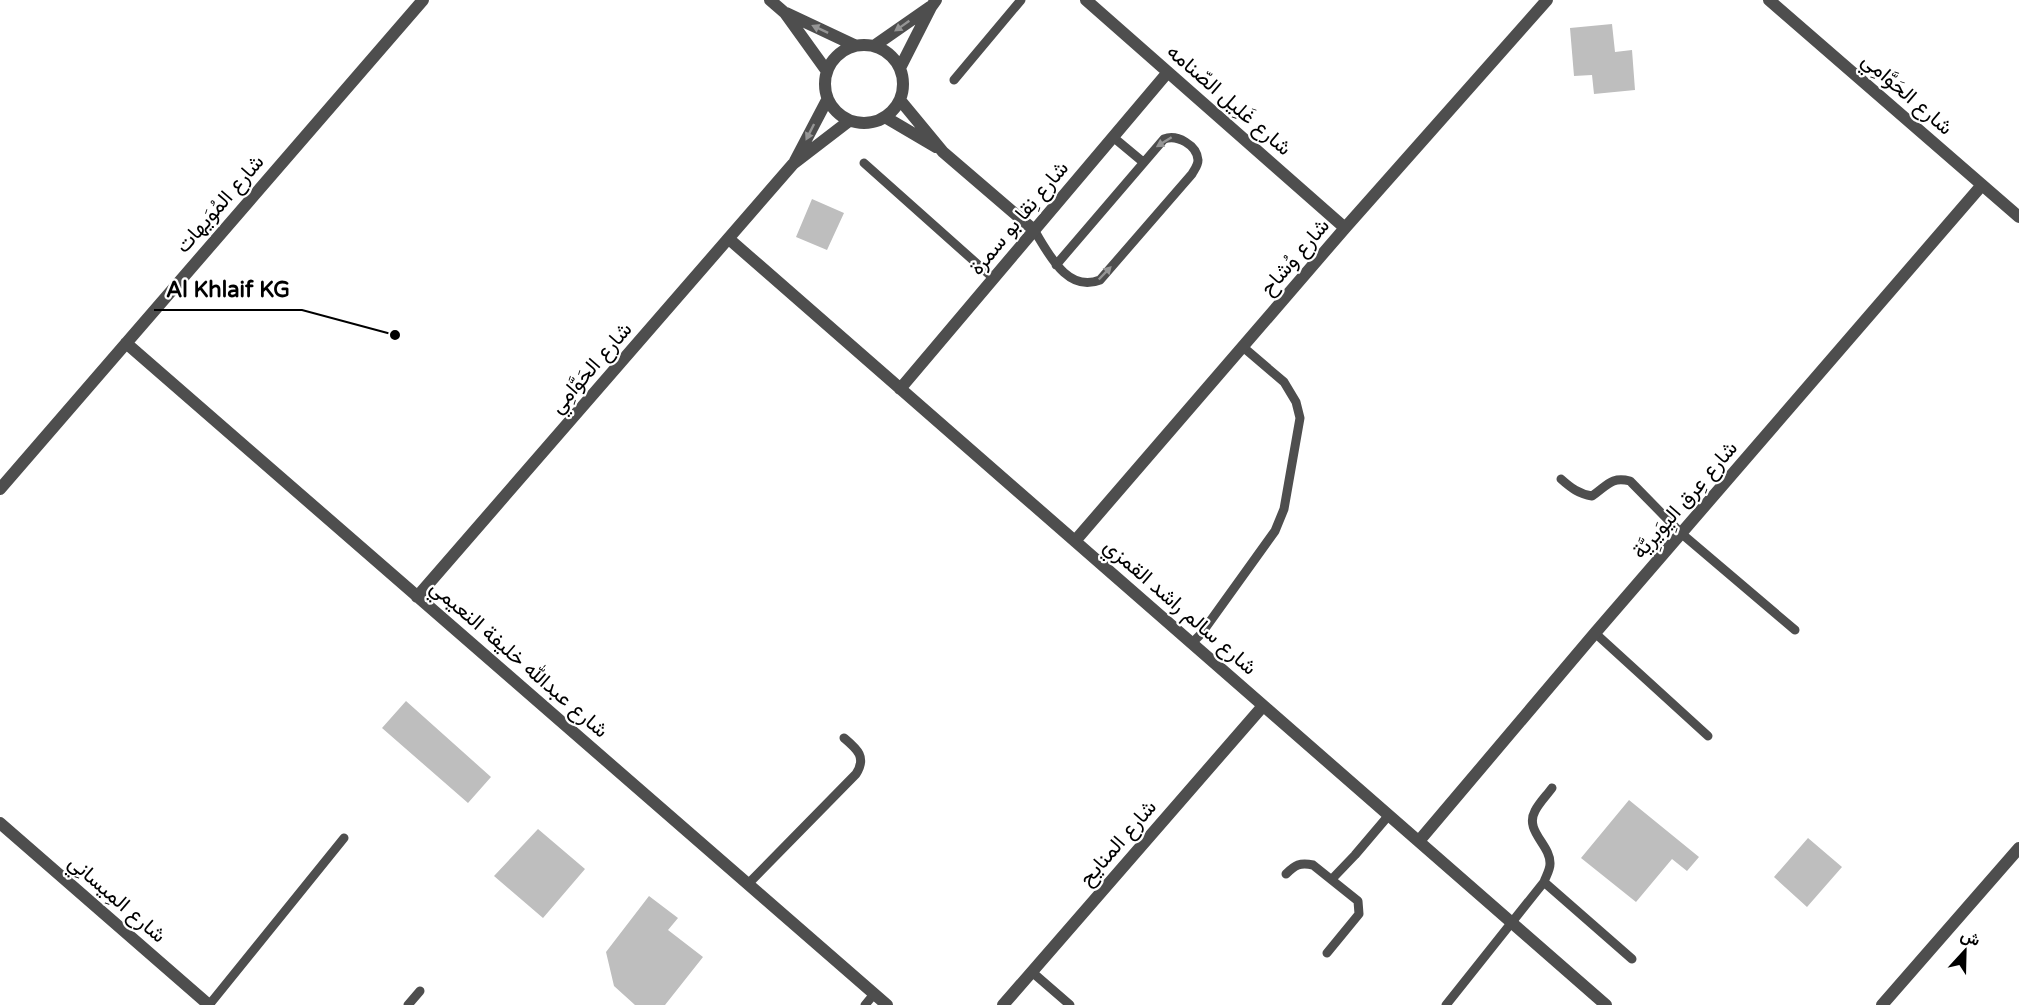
<svg xmlns="http://www.w3.org/2000/svg" width="2019" height="1005" viewBox="0 0 2019 1005" font-family="'Varela Round',Vazirmatn,sans-serif">
  <rect width="100%" height="100%" fill="#fff"/>
  <!-- building -->
  <path fill="#bebebe" d="M1612 24 1615 52 1632 50 1635 90 1594 94 1592 75 1574 76 1570 28Z
    M812 199 844 213 827 250 796 237Z
    M406 701 491 777 468 803 382 728Z
    M1629 800 1699 857 1687 871 1672 859 1636 902 1581 858Z
    M538 829 585 869 543 918 494 876Z
    M1808 838 1842 867 1807 907 1774 877Z
    M649 896 678 918 668 930 703 957 665 1005H635L614 986 606 952Z"/>
  <g fill="none" stroke-linecap="round" stroke-linejoin="round">
    <!-- lane -->
    <path stroke="#4e4e4e" stroke-width="9" d="M954 80 1021 0
      M1113 137 1143 162
      M864 163 993 278
      M1034 230C1049 254 1067 293 1100 280L1192 174C1194 170 1198 166 1198 160 1197 145 1177 134 1164 139L1056 265
      M1561 479C1571 488 1579 494 1592 496 1607 486 1611 476 1630 481L1682 534 1795 630
      M1595 633 1708 736
      M1192 643 1201 634 1275 531 1284 509 1300 418 1296 402 1284 382 1243 347
      M1286 874C1295 865 1300 862 1313 865L1358 901 1359 914 1327 953
      M1332 879 1355 855 1389 815
      M1544 882 1632 959
      M748 884 856 774C867 757 857 749 844 738
      M1032 972 1070 1005
      M209 1005 344 838
      M408 1005 420 991
      M865 1005 874 994
      M1446 1005 1544 882C1546 876 1550 870 1550 864 1551 845 1524 831 1535 811 1539 803 1547 795 1552 788"/>
    <!-- street -->
    <path stroke="#4e4e4e" stroke-width="12" d="M770 0 785 13 826 70
      M1086 0 1345 228
      M1769 0 2019 217
      M786 13 854 45
      M825 84a39 39 0 1 1 78 0a39 39 0 1 1-78 0Z
      M874 46 930 7
      M900 68 931 7 936 0
      M900 100 943 152 1034 230
      M885 117 936 147
      M795 161 827 100
      M729 239 1606 1005
      M126 343 887 1005
      M900 389 1168 72
      M0 489 423 0
      M1075 541 1345 228 1547 0
      M417 597 793 164 849 121
      M0 823 209 1005
      M1419 841 1595 633 1982 185
      M1003 1005 1263 706
      M1882 1005 2019 848"/>
  </g>
  <!-- one-way arrows -->
  <defs><path id="oneway-solid" d="M-6-.8H1V-3.2L6.5 0L1 3.2V.8H-6Z" transform="scale(1.5)"/></defs>
  <g fill="#959595">
    <use href="#oneway-solid" transform="translate(902 26) rotate(145)"/>
    <use href="#oneway-solid" transform="translate(820 29) rotate(-155)"/>
    <use href="#oneway-solid" transform="translate(810 132) rotate(117)"/>
    <use href="#oneway-solid" transform="translate(1164 142) rotate(148)"/>
    <use href="#oneway-solid" transform="translate(1105 273) rotate(-46)"/>
  </g>
  <g text-anchor="middle" dominant-baseline="central" stroke-width="4.5" stroke-linejoin="round" paint-order="stroke">
    <!-- street labels -->
    <g font-size="21" fill="#000" stroke="#fff">
      <text transform="translate(1907 94) rotate(41)">شارع الحَوَّامِي</text>
      <text transform="translate(1229 100) rotate(41)">شارع غَلِيل الصّنامه</text>
      <text transform="translate(220 204) rotate(-49)">شارع المُوَيهات</text>
      <text transform="translate(1019 218) rotate(-50)">شارع نِقا بو سمرة</text>
      <text transform="translate(1295 257) rotate(-49)">شارع وُشاح</text>
      <text transform="translate(591 368) rotate(-49)">شارع الحَوَّامِي</text>
      <text transform="translate(1685 500) rotate(-49)">شارع عِرق اليِوَيرِيَّة</text>
      <text transform="translate(1180 607) rotate(41)">شارع سالم راشد القمزي</text>
      <text transform="translate(519 659) rotate(41)">شارع عبدالله خليفة النعيمي</text>
      <text transform="translate(1118 843) rotate(-49)">شارع المنايح</text>
      <text transform="translate(117 899) rotate(41)">شارع المِيسانِي</text>
    </g>
  </g>
  <!-- callouts -->
  <path fill="none" stroke="#000" stroke-width="2" d="M395 335L302 310H154"/>
  <circle fill="#000" stroke="#fff" stroke-width="2" cx="395" cy="335" r="6"/>
  <g font-size="22" text-anchor="middle" font-weight="bold" fill="#000" stroke="#fff" stroke-width="4.5" stroke-linejoin="round" paint-order="stroke">
    <text x="228" y="297">Al Khlaif KG</text>
  </g>
  <!-- north arrow -->
  <g transform="translate(1965 951) rotate(22)" stroke="#ffffff" stroke-width="4.5" paint-order="stroke">
  <path d="M0-4.5L10 22L0 15L-10 22Z" fill="#000000"/>
  <text y="-9" font-size="16" font-weight="bold" text-anchor="middle" fill="#000000">ش</text>
  </g>
</svg>
